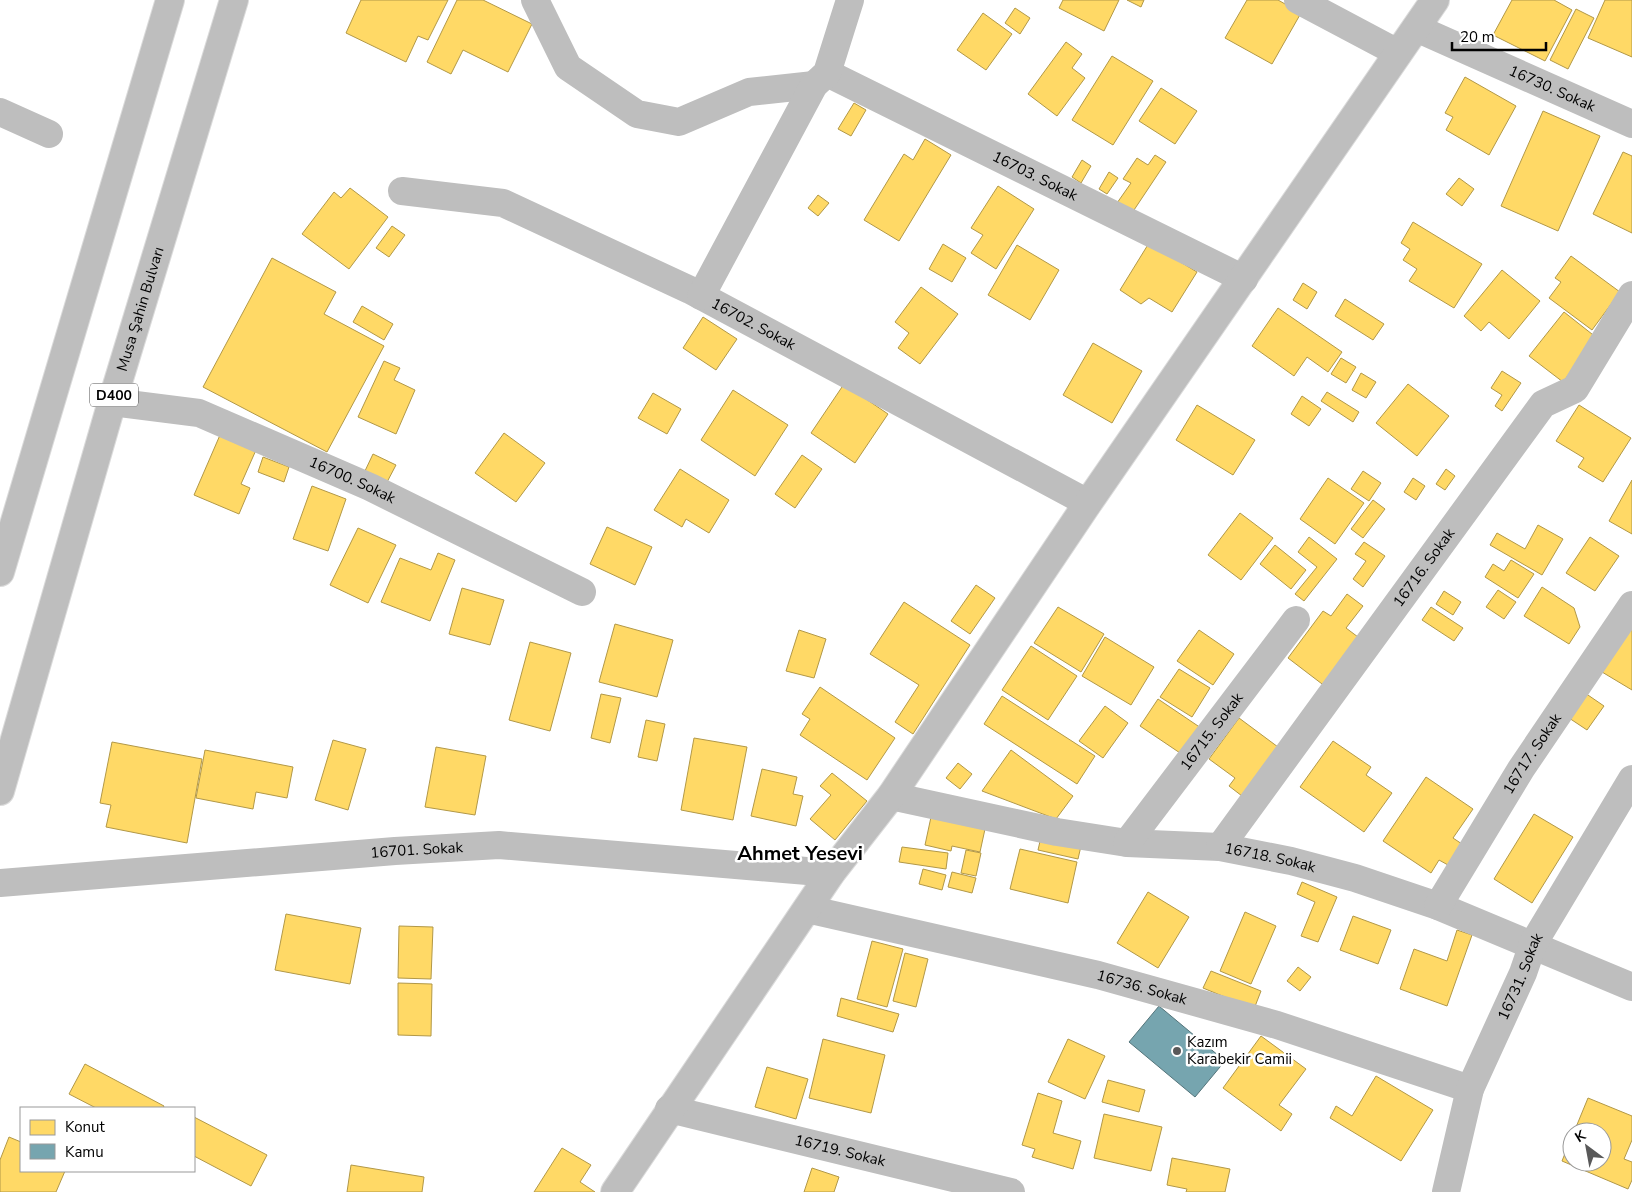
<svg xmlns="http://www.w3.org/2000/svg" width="1632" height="1192" viewBox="0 0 1632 1192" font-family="'Nunito Sans',sans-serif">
  <rect width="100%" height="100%" fill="#fff"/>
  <!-- homes -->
  <path fill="#ffd966" stroke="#b29847" d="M361 0H448L428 40 418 36 406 62 346 33Z
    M457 0H483L532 24 508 72 463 50 451 74 427 62Z
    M1063 0H1119L1104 31 1059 8Z
    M1127 0H1144L1141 7Z
    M1247 0H1278L1301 13 1272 64 1225 38Z
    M1512 0H1554L1572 10 1545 61 1493 35Z
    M1605 0H1632V57L1588 38Z
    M1015 8 1030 18 1020 34 1005 23Z
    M1576 9 1594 18 1568 69 1550 60Z
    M983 13 1012 34 986 70 957 50Z
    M1066 42 1082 54 1072 68 1085 78 1057 116 1028 94Z
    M1112 56 1153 81 1113 145 1072 120Z
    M1465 77 1516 106 1489 155 1446 130 1453 117 1445 113Z
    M1161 88 1197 111 1175 144 1139 121Z
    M854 103 866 110 851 136 838 129Z
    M1543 111 1600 136 1558 231 1501 206Z
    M925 139 951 155 899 241 864 220 904 154 913 160Z
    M1623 152 1632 156V233L1593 214Z
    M1155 155 1166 162 1132 213 1117 203 1131 183 1123 179 1137 158 1148 165Z
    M1082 160 1091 166 1081 183 1072 177Z
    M1109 172 1118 178 1107 194 1099 189Z
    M1459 178 1474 189 1462 206 1446 194Z
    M998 186 1034 209 996 269 971 253 983 235 971 228Z
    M350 188 388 217 349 269 302 234 334 192 341 198Z
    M818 195 829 203 818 216 808 208Z
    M1413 222 1482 264 1454 308 1409 281 1417 269 1403 260 1410 249 1401 243Z
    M392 226 405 235 389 257 376 248Z
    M1149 243 1197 272 1172 312 1149 298 1141 304 1120 290Z
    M943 244 966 258 952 282 929 269Z
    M1017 245 1059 270 1030 320 988 295Z
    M1571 256 1620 292 1592 330 1549 298 1561 282 1555 278Z
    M272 258 336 292 324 314 384 346 327 452 203 387Z
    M1502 270 1540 301 1509 339 1489 322 1481 331 1464 316Z
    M1303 283 1317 292 1307 309 1293 300Z
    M921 287 958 314 920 364 898 348 909 333 895 322Z
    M1345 299 1384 324 1373 340 1335 316Z
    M362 306 393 324 384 340 353 322Z
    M1278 308 1342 352 1328 372 1307 357 1294 376 1252 346Z
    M1564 312 1597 338 1563 382 1529 356Z
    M703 317 737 339 716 370 683 348Z
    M1093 343 1142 371 1112 423 1063 395Z
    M1341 358 1356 367 1346 383 1331 374Z
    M384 361 400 368 394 380 415 390 396 434 358 417Z
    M1502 371 1521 383 1502 411 1495 406 1502 395 1491 388Z
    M1361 373 1376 382 1366 398 1352 390Z
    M844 384 888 414 855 463 811 433Z
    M1408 384 1449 416 1417 456 1376 423Z
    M733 390 788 425 755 476 701 440Z
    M1327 392 1359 412 1353 422 1321 401Z
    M653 393 681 409 667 434 638 418Z
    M1302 396 1321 409 1309 426 1291 414Z
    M1197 405 1255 440 1233 475 1176 440Z
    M1579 405 1631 438 1603 482 1578 467 1584 458 1556 441Z
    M504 433 545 463 516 502 475 473Z
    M220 435 256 450 241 484 250 488 239 514 194 495Z
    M373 454 396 465 386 484 364 473Z
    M802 455 822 469 795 508 775 494Z
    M263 457 289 467 284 482 258 472Z
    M680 469 729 500 709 533 686 519 682 527 654 510Z
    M1446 469 1455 476 1445 490 1436 484Z
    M1363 471 1381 483 1369 501 1351 489Z
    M1328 478 1364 503 1335 544 1300 519Z
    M1413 478 1425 486 1416 500 1404 492Z
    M1632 480V534L1609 521Z
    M312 486 346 499 328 551 293 539Z
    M1373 500 1385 509 1363 538 1351 529Z
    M1240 513 1273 538 1241 580 1208 555Z
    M1538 525 1563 539 1542 575 1490 545 1497 533 1525 549Z
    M607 527 652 547 635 585 590 564Z
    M358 528 396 545 368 603 330 585Z
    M1309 537 1337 559 1304 601 1295 594 1317 567 1298 552Z
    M1590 537 1619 556 1595 591 1566 573Z
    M1364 542 1385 556 1363 587 1353 579 1366 561 1355 554Z
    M1275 545 1306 570 1291 589 1260 564Z
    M438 553 455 560 430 621 381 602 400 558 431 570Z
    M1511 560 1534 574 1518 598 1485 577 1493 564 1504 571Z
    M976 585 995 598 970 634 951 621Z
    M1542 587 1574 608 1580 627 1569 644 1524 616Z
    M462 588 504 600 490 645 449 634Z
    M1498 590 1516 602 1504 619 1486 607Z
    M1444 591 1461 602 1453 615 1436 604Z
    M1347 594 1363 606 1346 628 1362 640 1326 687 1288 658 1323 611 1331 616Z
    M904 602 970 645 913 734 895 722 919 685 870 654Z
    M1058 607 1104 634 1081 672 1034 643Z
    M1431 607 1463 628 1454 641 1422 620Z
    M615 624 673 640 657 697 599 682Z
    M1632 627V690L1602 672Z
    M799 630 826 639 814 678 786 671Z
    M1199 630 1234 654 1213 685 1177 661Z
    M1105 637 1154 667 1131 705 1082 676Z
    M530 642 571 653 550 731 509 720Z
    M1031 646 1077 676 1048 720 1002 690Z
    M1179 669 1210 688 1192 717 1160 697Z
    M820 687 895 738 867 780 800 735 810 719 802 714Z
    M1585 693 1604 706 1587 730 1569 718Z
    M601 694 621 698 610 743 591 738Z
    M1002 696 1095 756 1077 784 984 724Z
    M1158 699 1201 728 1183 755 1140 726Z
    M1105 706 1128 723 1103 758 1079 741Z
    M1239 718 1278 747 1242 796 1229 786 1235 778 1209 759Z
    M646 720 665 724 657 761 638 757Z
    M694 738 747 747 733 820 681 810Z
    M333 740 366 749 348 810 315 800Z
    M1333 741 1371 767 1366 775 1392 793 1364 832 1300 787Z
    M112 742 202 759 187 843 106 827 111 805 100 803Z
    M436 747 486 756 475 815 425 807Z
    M205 750 293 767 287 798 256 792 253 809 196 798Z
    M1011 750 1073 796 1056 819 982 791Z
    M958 763 972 774 960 789 946 778Z
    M762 769 797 777 793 794 803 796 796 826 751 816Z
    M832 773 867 801 835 840 810 819 831 795 820 786Z
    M1426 777 1473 809 1453 838 1462 844 1448 865 1439 860 1431 873 1383 841Z
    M1534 814 1573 837 1532 903 1494 879Z
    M931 817 985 829 980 852 952 846 951 851 925 845Z
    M1041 837 1081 846 1078 859 1038 850Z
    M902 847 948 853 946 869 899 862Z
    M1020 849 1077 862 1068 903 1010 889Z
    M966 850 981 853 976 876 961 873Z
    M923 869 946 875 942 890 919 884Z
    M952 872 976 878 972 893 948 887Z
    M1302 882 1337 897 1318 942 1301 936 1315 902 1297 894Z
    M1148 892 1189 917 1158 968 1117 943Z
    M1245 912 1276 926 1251 984 1220 971Z
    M286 914 361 928 350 984 275 970Z
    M1353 916 1391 930 1378 964 1340 950Z
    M399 926 433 927 431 979 398 978Z
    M1457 930 1472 935 1447 1006 1400 989 1414 949 1447 961Z
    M872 941 903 949 887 1007 857 999Z
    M905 953 928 959 916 1007 893 1001Z
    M1298 967 1311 977 1300 991 1287 981Z
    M1211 971 1261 991 1254 1009 1203 988Z
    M398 983 432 984 431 1036 398 1035Z
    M841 998 899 1014 893 1032 837 1016Z
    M1261 1036 1306 1069 1279 1105 1292 1114 1281 1131 1223 1088Z
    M823 1039 885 1055 871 1113 809 1098Z
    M1068 1039 1105 1056 1085 1099 1048 1082Z
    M85 1064 164 1106 163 1108H96L69 1094Z
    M767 1067 808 1079 796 1119 755 1107Z
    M1376 1076 1433 1110 1401 1161 1330 1118 1336 1106 1352 1116Z
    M1108 1080 1145 1090 1139 1112 1102 1102Z
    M1038 1093 1062 1101 1053 1133 1081 1141 1073 1169 1032 1157 1035 1149 1022 1145Z
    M1588 1098 1632 1116V1140L1624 1159 1632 1162V1180L1628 1189 1562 1161 1572 1136V1162H1602V1132H1574Z
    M1104 1114 1162 1127 1151 1171 1094 1158Z
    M194 1117 267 1155 251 1186 194 1156Z
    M9 1137 21 1142V1171H65L56 1192H0V1160Z
    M562 1148 591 1165 580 1182 595 1192H534Z
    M1172 1158 1230 1169 1225 1192H1186L1187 1189 1167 1185Z
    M351 1165 424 1177 422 1192H347Z
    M812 1168 839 1177 834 1192H804Z"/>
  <!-- public -->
  <path fill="#76a5af" stroke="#53747a" d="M1159 1006 1225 1061 1195 1097 1129 1042Z"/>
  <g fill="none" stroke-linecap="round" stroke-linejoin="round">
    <defs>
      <path id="major" d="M615 1192 831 873 891 796 1088 503 1435 0"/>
      <g id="highway">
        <path d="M0 572 170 0"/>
        <path id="s13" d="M0 791 112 402 234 0"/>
      </g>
    </defs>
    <!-- major casing -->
    <use href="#major" stroke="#dbdbdb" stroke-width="30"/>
    <!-- highway casing -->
    <use href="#highway" stroke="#dbdbdb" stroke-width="30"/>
    <!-- minor -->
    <g stroke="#bebebe" stroke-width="28">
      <path d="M535 0 568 67 637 114 679 122 749 92 814 85"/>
      <path d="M1298 0 1398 53"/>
      <path id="s1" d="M1416 28 1632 124"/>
      <path id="s2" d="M827 73 1244 279"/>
      <path d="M0 112 49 134"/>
      <path id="s3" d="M402 191 503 203 690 290 1088 503"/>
      <path d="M701 296 814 85 827 73 850 0"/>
      <path id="s4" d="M112 402 199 413 370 487 582 592"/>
      <path id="s5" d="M891 796 1057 832 1127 843 1220 847 1291 861 1355 878 1438 906 1632 987"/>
      <path id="s6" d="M1127 843 1296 620"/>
      <path id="s7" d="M1220 847 1543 404 1575 389 1632 295"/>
      <path id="s8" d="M0 883 395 851 499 845 831 873"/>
      <path id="s9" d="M1438 906 1521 769 1632 605"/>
      <path id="s10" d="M807 909 1098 975 1277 1025 1470 1089"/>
      <path id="s11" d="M669 1109 1011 1192"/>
      <path id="s12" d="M1446 1192 1470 1089 1523 973 1533 944 1632 779"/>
    </g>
    <!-- major -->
    <use href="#major" stroke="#bebebe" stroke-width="28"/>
    <!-- highway -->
    <use href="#highway" stroke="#bebebe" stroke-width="28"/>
  </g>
  <!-- markers -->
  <circle fill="#595959" stroke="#fff" stroke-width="2" cx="1177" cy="1051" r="5"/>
  <g text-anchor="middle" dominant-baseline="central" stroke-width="5" stroke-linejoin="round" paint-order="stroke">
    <!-- shield labels -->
    <rect fill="#fff" stroke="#4c4c4c" stroke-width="1" x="90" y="383.5" width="48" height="23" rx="4"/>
    <g font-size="14" font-weight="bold" fill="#000">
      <text x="114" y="395">D400</text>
    </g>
    <!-- street labels -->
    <g font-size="15" fill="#000" stroke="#fff">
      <text stroke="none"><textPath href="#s1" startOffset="149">16730. Sokak</textPath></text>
      <text stroke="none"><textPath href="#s2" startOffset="232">16703. Sokak</textPath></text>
      <text stroke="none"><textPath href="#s13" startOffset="502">Musa Şahin Bulvarı</textPath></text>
      <text stroke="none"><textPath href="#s3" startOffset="380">16702. Sokak</textPath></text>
      <text stroke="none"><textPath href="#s4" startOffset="255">16700. Sokak</textPath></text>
      <text stroke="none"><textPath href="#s7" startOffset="346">16716. Sokak</textPath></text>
      <text stroke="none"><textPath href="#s6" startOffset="140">16715. Sokak</textPath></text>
      <text stroke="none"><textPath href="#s9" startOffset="179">16717. Sokak</textPath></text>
      <text stroke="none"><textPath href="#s8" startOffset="418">16701. Sokak</textPath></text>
      <text stroke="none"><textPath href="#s5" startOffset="385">16718. Sokak</textPath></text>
      <text stroke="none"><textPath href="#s12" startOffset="229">16731. Sokak</textPath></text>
      <text stroke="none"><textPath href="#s10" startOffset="344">16736. Sokak</textPath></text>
      <text stroke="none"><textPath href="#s11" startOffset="176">16719. Sokak</textPath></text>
    </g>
    <!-- poi labels -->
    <g font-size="15" fill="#000" stroke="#fff" text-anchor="start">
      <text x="1187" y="1042">Kazım<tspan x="1187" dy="17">Karabekir Camii</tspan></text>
    </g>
    <!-- district labels -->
    <g font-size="20" font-weight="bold" fill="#000" stroke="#fff">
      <text x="800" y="853">Ahmet Yesevi</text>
    </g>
  </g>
  <!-- legend -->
  <rect x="20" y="1107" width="175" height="65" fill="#ffffff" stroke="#999999"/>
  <rect x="30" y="1120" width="25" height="15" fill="#ffd966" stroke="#999999"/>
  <text x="65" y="1132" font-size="15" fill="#000000">Konut</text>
  <rect x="30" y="1144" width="25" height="15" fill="#76a5af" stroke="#999999"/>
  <text x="65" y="1157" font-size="15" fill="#000000">Kamu</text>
  <!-- north arrow -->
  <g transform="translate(1587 1147) rotate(328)"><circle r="24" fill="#ffffff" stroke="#999999"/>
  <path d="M0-4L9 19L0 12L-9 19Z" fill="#595959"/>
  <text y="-8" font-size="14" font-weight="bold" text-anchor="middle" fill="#000000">K</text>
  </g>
  <!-- scale -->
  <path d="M1452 42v8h94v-8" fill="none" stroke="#000000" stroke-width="2.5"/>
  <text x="1460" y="42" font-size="15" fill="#000000" stroke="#ffffff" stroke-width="4" paint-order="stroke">20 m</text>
</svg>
